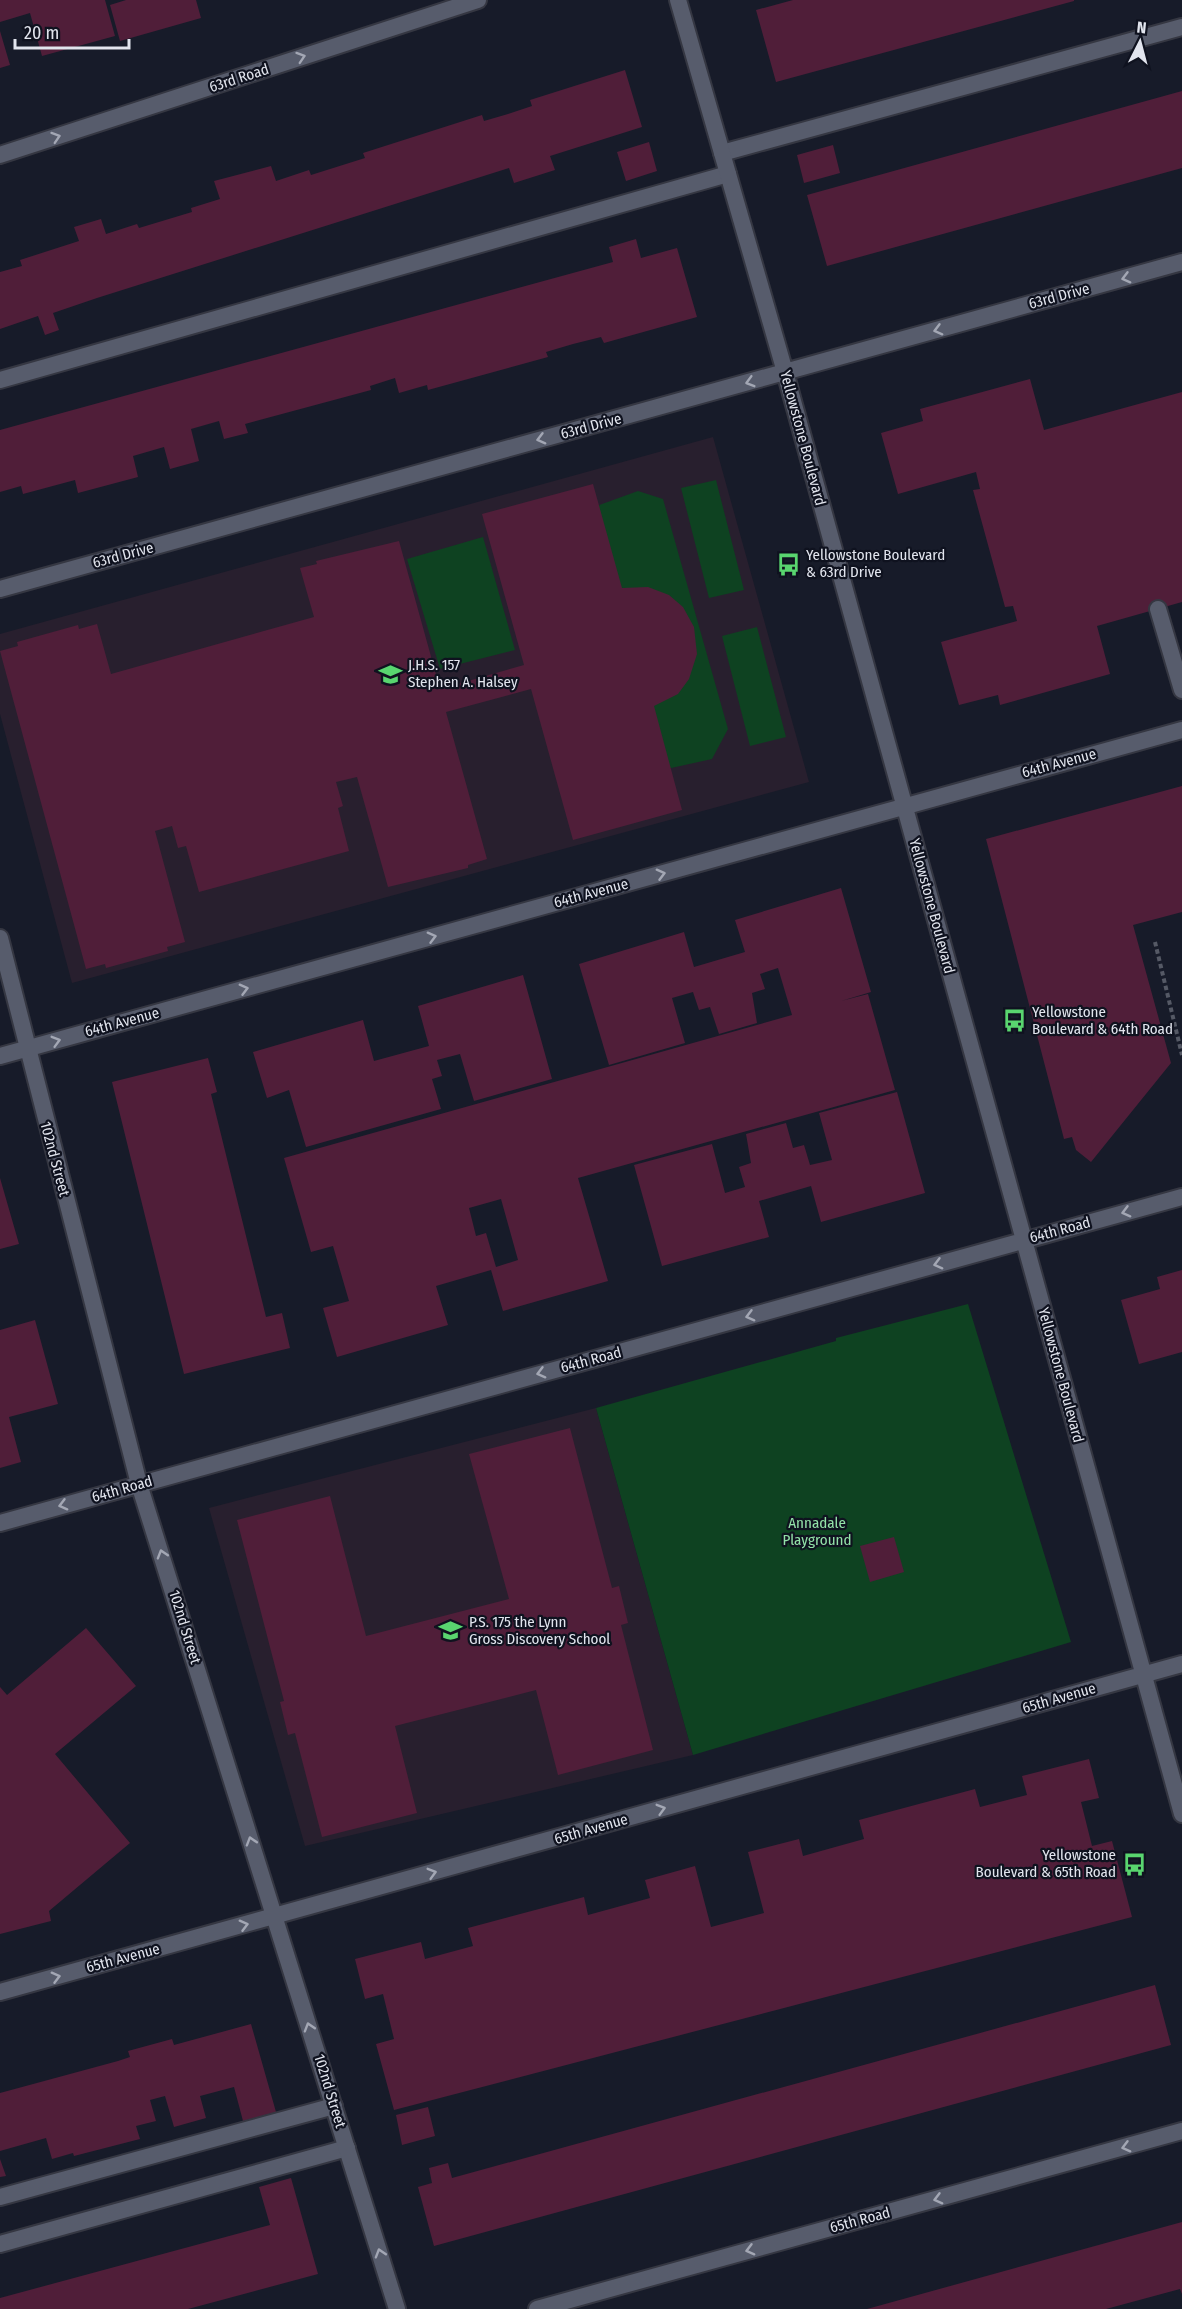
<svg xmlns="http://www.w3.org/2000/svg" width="1182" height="2309" viewBox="0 0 1182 2309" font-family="'Fira Sans Condensed',sans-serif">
  <rect width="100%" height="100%" fill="#171b29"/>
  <!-- education -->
  <path fill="#281f2e" d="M713 437 809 782 72 983 0 714V634Z
    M596 1408 693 1755 305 1846 209 1508Z"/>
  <!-- green -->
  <path fill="#0e4221" d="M716 480 744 590 709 598 681 488Z
    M638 491 663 499 728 729 712 759 653 772 591 508Z
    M483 537 515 650 440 669 407 559Z
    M757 627 786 737 750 746 722 636Z
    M968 1304 1071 1642 693 1755 596 1408 836 1341V1338Z"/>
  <!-- building -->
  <path fill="#501e39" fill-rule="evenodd" d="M0 0H105L115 36 42 56 30 13 0 22Z
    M126 0H196L201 18 120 41 110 5Z
    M793 0H1074V1L776 82 756 10Z
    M0 31 10 65 0 68Z
    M625 70 642 127 550 156 555 170 514 183 509 168 97 298 53 313 59 330 45 335 38 316 0 329V272L22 266 20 260 79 241 74 227 101 219 106 234 137 224 139 228 192 212 191 208 220 199 214 181 271 166 276 181 309 170 311 175 365 158 363 153 482 115 484 121 508 114 532 106 530 100Z
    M1182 91V168L827 266 807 195Z
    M649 142 657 171 626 181 617 152Z
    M833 145 840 173 804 183 797 155Z
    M636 239 641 258 677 248 697 317 604 343 601 337 573 344 546 352 548 357 428 390 427 385 399 393 395 378 370 386 371 390 245 424 248 433 224 439 219 421 191 429 199 461 170 469 164 447 133 456 138 477 78 493 75 480 23 494 21 486 0 492V430L613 262 609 247Z
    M1030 379 1044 430 1182 392V602L1097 626 1110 674 1000 705 998 695 959 705 941 642 1017 621 1013 606 1005 607 973 490 980 489 976 472 898 494 881 433 923 421 920 409Z
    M593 484 622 588 648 587 669 595 683 607 694 627 697 654 689 679 678 694 654 706 682 810 573 840 531 689 446 712 487 859 468 865V868L388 887 357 777 336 782 343 806 338 808 349 851 199 892 186 846 178 848 172 826 155 831 185 942 167 947 168 951 106 968 105 964 86 969 0 651 18 646 17 642 78 625 79 629 97 624 111 674 314 617 300 568 317 564 316 561 399 541 440 689 524 665 482 514Z
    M1182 786V912L1133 925 1171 1063 1091 1162 1076 1150 1072 1137 1064 1139 986 839Z
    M841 888 871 992 841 1001 868 994 895 1090 578 1178 608 1281 503 1311 491 1270 436 1286 448 1325 337 1357 323 1308 349 1301 333 1246 311 1252 284 1158 792 1015 778 968 760 974 765 989 752 993 757 1023 719 1034 710 1007 699 1010 693 992 672 998 685 1043 609 1065 579 964 684 932 694 967 745 952 735 920ZM501 1199 518 1260 496 1267 486 1233 476 1236 469 1208Z
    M523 975 552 1079 474 1101 460 1054 437 1060 442 1076 432 1079 441 1109 306 1147 289 1090 267 1098 253 1052 363 1020 374 1061 429 1046 418 1006Z
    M208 1058 217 1092 211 1094 266 1317 282 1313 290 1348 184 1374 112 1082Z
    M897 1092 925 1193 821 1222 811 1186 759 1201 769 1237 662 1266 634 1165 712 1144 725 1193 745 1187 739 1167 751 1163 746 1134 786 1123 793 1148 804 1145 810 1165 832 1160 819 1113Z
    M0 1178 19 1244 0 1249Z
    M1182 1270V1352L1139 1364 1121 1300 1160 1289 1157 1277Z
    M35 1320 58 1404 9 1417 21 1462 0 1468V1330Z
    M570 1428 612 1588 619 1586 628 1623 621 1625 653 1750 558 1775 536 1690 395 1726 417 1813 322 1837 295 1733 288 1735 280 1702 284 1701 237 1520 330 1496 366 1636 509 1599 469 1454Z
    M894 1537 904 1572 870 1582 860 1546Z
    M86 1628 136 1686 55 1754 130 1843 49 1911 51 1921 0 1934V1687L7 1695Z
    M1089 1759 1099 1798 1081 1802 1092 1846 1112 1841 1132 1917 394 2110 376 2044 394 2039 383 1994 365 1999 355 1959 421 1942 425 1959 473 1946 468 1928 584 1897 588 1915 650 1898 645 1880 695 1866 711 1927 764 1913 748 1852 799 1839 803 1856 864 1839 859 1820 975 1789 980 1807 1027 1795 1022 1776Z
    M1155 1985 1171 2045 434 2246 418 2187 432 2183 429 2168 448 2163 452 2178Z
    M251 2024 276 2112 243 2121 234 2087 200 2096 206 2118 174 2127 165 2096 150 2100 156 2121 136 2126 140 2139 74 2156 73 2153 52 2159 46 2138 0 2151V2093L118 2061 130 2057 128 2051 172 2039 174 2045Z
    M428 2107 435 2136 402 2145 396 2115Z
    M0 2159 6 2176 0 2177Z
    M291 2178 318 2274 188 2309H0V2298L270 2225 259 2187Z
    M1182 2222V2294L1180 2289 1106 2309H867Z"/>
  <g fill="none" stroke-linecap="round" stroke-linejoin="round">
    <defs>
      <path id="service" d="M722 153 1182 27
        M0 380 728 174
        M1158 609 1182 690
        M0 2197 334 2106
        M0 2244 347 2148"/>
      <path id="minor" d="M678 0 785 372 1182 1814
        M0 155 478 0
        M0 589 1182 262
        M0 938 139 1484 397 2309
        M0 1056 1182 730
        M0 1523 1182 1197
        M0 1992 1182 1664
        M537 2309 1182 2131"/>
    </defs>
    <!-- service casing -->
    <use href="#service" stroke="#353742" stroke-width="20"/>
    <!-- minor casing -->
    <use href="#minor" stroke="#353742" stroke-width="20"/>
    <!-- path -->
    <path stroke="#555965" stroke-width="4" stroke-dasharray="4.5 3" stroke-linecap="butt" d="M1155 942 1182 1055"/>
    <!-- service -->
    <use href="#service" stroke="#575c6c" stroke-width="16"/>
    <!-- minor -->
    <use href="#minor" stroke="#575c6c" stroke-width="16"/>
  </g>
  <!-- one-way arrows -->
  <defs><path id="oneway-chevron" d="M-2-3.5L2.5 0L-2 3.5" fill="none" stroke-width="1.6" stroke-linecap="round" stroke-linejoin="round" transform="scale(1.5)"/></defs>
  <g stroke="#a3a7b4">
    <use href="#oneway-chevron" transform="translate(301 57) rotate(-18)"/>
    <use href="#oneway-chevron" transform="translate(56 137) rotate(-18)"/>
    <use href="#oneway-chevron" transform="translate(1126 278) rotate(165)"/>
    <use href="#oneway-chevron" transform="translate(938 330) rotate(165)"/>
    <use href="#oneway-chevron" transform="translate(750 382) rotate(164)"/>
    <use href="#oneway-chevron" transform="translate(541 439) rotate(165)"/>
    <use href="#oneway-chevron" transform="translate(661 874) rotate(-15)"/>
    <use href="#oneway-chevron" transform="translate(432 937) rotate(-15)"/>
    <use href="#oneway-chevron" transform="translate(244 989) rotate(-15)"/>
    <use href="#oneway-chevron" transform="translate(56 1041) rotate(-16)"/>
    <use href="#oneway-chevron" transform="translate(1126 1212) rotate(165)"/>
    <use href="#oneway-chevron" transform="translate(938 1264) rotate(165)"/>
    <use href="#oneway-chevron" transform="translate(750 1316) rotate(165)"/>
    <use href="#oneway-chevron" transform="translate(541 1373) rotate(165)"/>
    <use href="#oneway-chevron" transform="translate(63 1505) rotate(165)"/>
    <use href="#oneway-chevron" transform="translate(162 1554) rotate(-107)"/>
    <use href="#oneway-chevron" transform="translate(661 1809) rotate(-16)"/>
    <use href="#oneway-chevron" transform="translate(251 1841) rotate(-107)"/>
    <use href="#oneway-chevron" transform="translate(432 1873) rotate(-16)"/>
    <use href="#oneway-chevron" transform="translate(244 1925) rotate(-15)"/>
    <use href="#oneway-chevron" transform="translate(56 1977) rotate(-15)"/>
    <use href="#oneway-chevron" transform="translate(309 2027) rotate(-107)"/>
    <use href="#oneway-chevron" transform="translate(1126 2147) rotate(165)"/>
    <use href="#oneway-chevron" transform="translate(938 2199) rotate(165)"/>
    <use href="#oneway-chevron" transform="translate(750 2250) rotate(165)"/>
    <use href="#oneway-chevron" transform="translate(380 2253) rotate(-107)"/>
  </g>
  <!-- icons -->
  <defs>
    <symbol id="bus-bare" viewBox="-9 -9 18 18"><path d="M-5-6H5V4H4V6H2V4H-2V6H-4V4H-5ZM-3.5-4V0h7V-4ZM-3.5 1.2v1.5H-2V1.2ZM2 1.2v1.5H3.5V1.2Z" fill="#59d56f" stroke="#0f121f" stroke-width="2.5" paint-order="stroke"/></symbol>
    <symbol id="school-bare" viewBox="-9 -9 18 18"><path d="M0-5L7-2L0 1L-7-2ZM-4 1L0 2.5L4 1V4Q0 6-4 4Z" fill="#59d56f" stroke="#0f121f" stroke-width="2.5" paint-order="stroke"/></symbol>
  </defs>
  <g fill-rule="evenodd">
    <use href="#bus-bare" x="772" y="548" width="33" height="33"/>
    <use href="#school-bare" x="374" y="658" width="33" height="33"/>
    <use href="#bus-bare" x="998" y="1004" width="33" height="33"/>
    <use href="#school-bare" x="434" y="1614" width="33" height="33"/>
    <use href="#bus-bare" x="1118" y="1848" width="33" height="33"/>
  </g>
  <g text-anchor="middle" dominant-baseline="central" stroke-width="4.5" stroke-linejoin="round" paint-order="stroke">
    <!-- street labels -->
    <g font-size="15" fill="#e2e5ee" stroke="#0f121f">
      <text transform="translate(239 78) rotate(-18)">63rd Road</text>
      <text transform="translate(1059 296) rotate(-15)">63rd Drive</text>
      <text transform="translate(591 426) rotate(-15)">63rd Drive</text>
      <text transform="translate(803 438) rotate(75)">Yellowstone Boulevard</text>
      <text transform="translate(123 555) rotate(-15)">63rd Drive</text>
      <text transform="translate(1059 763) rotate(-15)">64th Avenue</text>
      <text transform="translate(591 893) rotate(-15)">64th Avenue</text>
      <text transform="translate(932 906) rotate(75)">Yellowstone Boulevard</text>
      <text transform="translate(122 1022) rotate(-15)">64th Avenue</text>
      <text transform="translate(55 1159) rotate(75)">102nd Street</text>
      <text transform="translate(1060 1230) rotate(-15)">64th Road</text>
      <text transform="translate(591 1360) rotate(-15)">64th Road</text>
      <text transform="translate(1061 1375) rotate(75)">Yellowstone Boulevard</text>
      <text transform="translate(122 1489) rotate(-16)">64th Road</text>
      <text transform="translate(185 1627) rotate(73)">102nd Street</text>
      <text transform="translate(1059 1698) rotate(-16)">65th Avenue</text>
      <text transform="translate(591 1829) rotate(-16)">65th Avenue</text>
      <text transform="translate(123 1958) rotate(-15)">65th Avenue</text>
      <text transform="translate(330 2091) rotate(73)">102nd Street</text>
      <text transform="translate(860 2220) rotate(-15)">65th Road</text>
    </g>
    <!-- poi labels -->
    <g font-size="15" fill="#e2e5ee" stroke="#0f121f" text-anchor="start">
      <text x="806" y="555">Yellowstone Boulevard<tspan x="806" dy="17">&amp; 63rd Drive</tspan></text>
      <text x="408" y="665">J.H.S. 157<tspan x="408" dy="17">Stephen A. Halsey</tspan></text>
      <text x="1032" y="1012">Yellowstone<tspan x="1032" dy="17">Boulevard &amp; 64th Road</tspan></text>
      <text x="469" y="1622">P.S. 175 the Lynn<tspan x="469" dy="17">Gross Discovery School</tspan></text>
      <text x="1116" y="1855" text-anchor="end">Yellowstone<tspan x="1116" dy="17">Boulevard &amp; 65th Road</tspan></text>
    </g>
    <!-- park labels -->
    <g font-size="15" fill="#93e2a8" stroke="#0f121f">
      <text x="817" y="1523">Annadale<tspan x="817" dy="17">Playground</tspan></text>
    </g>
  </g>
  <!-- north arrow -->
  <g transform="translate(1140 42) rotate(6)" stroke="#0f121f" stroke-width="4.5" paint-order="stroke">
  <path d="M0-4.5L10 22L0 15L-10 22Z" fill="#e2e5ee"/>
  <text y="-9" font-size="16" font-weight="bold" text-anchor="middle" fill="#e2e5ee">N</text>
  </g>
  <!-- scale -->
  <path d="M15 39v9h114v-9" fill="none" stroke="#e2e5ee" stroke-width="3"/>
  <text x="24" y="39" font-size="18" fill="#e2e5ee" stroke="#0f121f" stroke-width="4.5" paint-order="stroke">20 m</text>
</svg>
